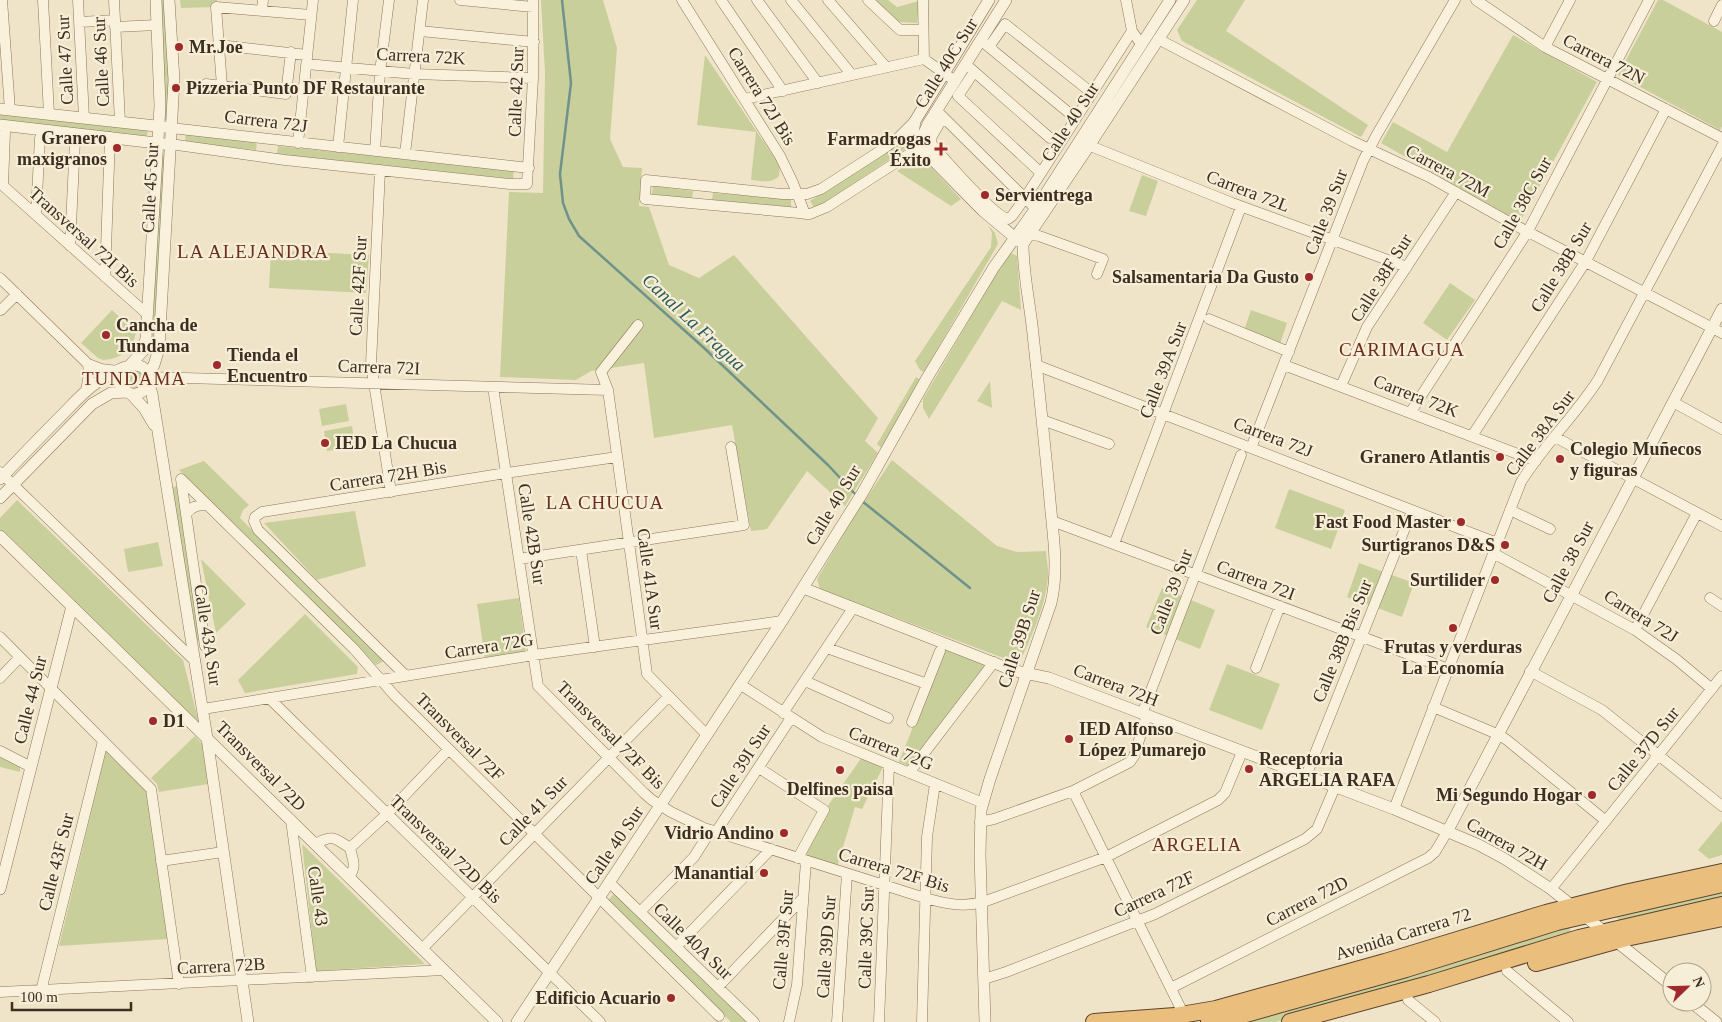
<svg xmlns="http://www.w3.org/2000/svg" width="1722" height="1022" viewBox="0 0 1722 1022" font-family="Georgia,serif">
  <rect width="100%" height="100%" fill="#f0e4c8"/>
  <!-- green -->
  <path fill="#c9cf9b" d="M160 0H165L169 89 167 120H164Z
    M180 0H217L216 7 181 8Z
    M541 0H603L617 48 610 139 623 167 642 168 639 206 649 207 669 265 699 278 734 255 878 418 865 441 878 453 845 506 807 471 767 529 751 531 732 425 654 438 644 363 591 371 576 380 500 377 509 192 543 193 545 73Z
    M876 0H888L897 7 919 1 917 23 898 22Z
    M1197 0H1245L1226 31 1368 125 1361 137 1182 41 1177 30Z
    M1658 0H1663L1722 32V126L1720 130 1618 75Z
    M1513 35 1597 82 1520 222 1381 143 1393 122 1447 152Z
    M705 55 780 166 779 176C771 184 762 181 751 180L756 132 697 125Z
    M0 113 148 130 147 136 0 120Z
    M186 133 257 141 256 150 185 142Z
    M910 134 913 144 815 209 810 201 897 145Z
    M278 146 514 170 513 179 277 154Z
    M159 154 165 155 156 340H151Z
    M918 158 924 160 961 199 951 206 897 171 914 159Z
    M1142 175 1158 181 1146 216 1129 211Z
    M653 186 693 191 692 199 652 194Z
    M713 193 791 199V207L712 200Z
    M988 225 995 233 998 244 924 372 920 370 915 361 991 247 992 233Z
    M271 250 369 255 366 293 269 288Z
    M1009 252 1017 256 1021 310 1002 301 929 419 923 408V399Z
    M1450 283 1475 300 1447 340 1423 323Z
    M112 310 136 333C132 350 121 359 103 360L98 358 81 343Z
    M1251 310 1287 323 1280 344 1244 330Z
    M125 379a9 9 0 1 1 18 0a9 9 0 1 1-18 0Z
    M916 377 921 380 881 448 877 444Z
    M990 381 992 408 977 401Z
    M346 404 349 421 322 426 319 409Z
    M352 426 355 447 327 451 324 431Z
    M892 460 997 546 1017 552 1046 551C1046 559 1049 569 1048 578 1045 608 1031 637 1019 664L820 589 817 579 855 515Z
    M204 461 249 505 243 510 240 518 384 661 376 665 179 470Z
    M178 486 202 640 194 641 170 488Z
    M1289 489 1345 510 1331 549 1275 528Z
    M17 500 183 660 199 723 0 531V518Z
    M355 511 366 566 317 580 264 523Z
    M158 542 163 566 128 572 124 549Z
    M201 559 246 604 216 633Z
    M1359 563 1414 583 1402 617 1347 597Z
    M1162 588 1215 610 1200 649 1146 627Z
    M519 598 526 652 485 658 477 604Z
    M305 614 358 667 357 674 245 693 238 680Z
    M944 649 988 665 909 766 899 762Z
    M1227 664 1280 684 1262 730 1209 710Z
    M195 736 202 744 208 784 159 792 157 784 151 778Z
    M106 750 148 792 168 939 59 946Z
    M0 757 20 766V772L0 767Z
    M862 757 883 767 862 809 855 807 837 867 805 854 827 807Z
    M1722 821V855L1709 859 1698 850Z
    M302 844 425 964 316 971Z
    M1722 887V900L1620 921 1616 917V915Z
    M615 893 748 1022H731L607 901Z
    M1569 925 1571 932 1524 946 1513 954 1276 1022H1232Z"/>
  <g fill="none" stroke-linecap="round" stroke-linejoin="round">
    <!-- stream -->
    <path stroke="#6f938a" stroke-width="2.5" d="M562 0 571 83 560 174 563 203 569 219 579 236 703 347 828 465 856 495
      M862 501 970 588"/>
    <defs>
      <path id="minor" d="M2 0 10 110
        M43 0 49 114
        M78 0 84 118
        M114 0 120 122
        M460 0 533 7
        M682 0 780 156 793 183 805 214
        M721 0 783 91
        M757 0 818 83
        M791 0 852 75
        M828 0 886 67
        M868 0 900 30H923
        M923 0 924 59
        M1126 0 1132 31 1141 44
        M1476 0 1545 47 1722 138
        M262 10 263 0
        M1714 21 1722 5
        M80 22 115 20
        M115 27 157 25
        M420 31 534 42
        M1158 39 1352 141 1429 177 1511 223 1722 333
        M984 43 1068 112
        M219 45 307 55
        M989 47 1005 24 1092 93
        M1545 47 1570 0
        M924 59 955 81
        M307 64 414 74 533 78
        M970 68 1050 138
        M974 72 958 96 1041 173
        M206 84 286 94 291 52
        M222 86 216 7 311 15
        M745 99 924 59
        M939 113 1035 208
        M943 117 931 138 932 145C946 160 992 215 1008 219L1012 216 1025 198 1132 31
        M915 121 898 138 883 149 821 189 807 194H782L646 180 645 199 810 214 827 207 920 147
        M171 128 529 168
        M298 143 313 0
        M1083 143 1232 203 1407 267
        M170 144 285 160 510 184H527L533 78V0
        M338 147 353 0
        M375 151 380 72 389 0
        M405 154 423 0
        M380 170 371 364 391 492
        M0 183 147 314
        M3 185 5 132
        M36 215 40 138
        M1030 234 1039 236 1103 259 1097 274
        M70 246 75 140
        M105 277 110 137
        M0 278 88 364 101 369 118 371
        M1 310 17 294
        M1209 319 1289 352
        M638 325 601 372 608 390 647 674 707 735
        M1036 365 1497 543
        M1284 365 1536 461
        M148 377 608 390
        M1341 386 1367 327 1456 192
        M493 387 538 686 644 793 652 800 671 812 704 828 925 898C947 904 964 908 986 901L1106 857 1218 800 1225 793 1242 752
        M86 391 89 374 88 364
        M1673 402 1722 429
        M1410 413 1528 231 1649 0
        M1042 420 1109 444
        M1472 436 1586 261 1666 109
        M1555 437 1722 526
        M1251 448 1363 161 1376 136 1455 0
        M0 472 195 661
        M181 479 354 649 394 695 719 1016
        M181 479 205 646
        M1510 510 1550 529
        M186 514C192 506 198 505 207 505
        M1052 521 1448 669
        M1114 544 1241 207
        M581 550 595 647
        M1493 553 1635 630 1676 659 1712 689
        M519 559 744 525 731 447
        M1710 598 1722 606
        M1635 630 1697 513
        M0 637 151 789 179 984
        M827 648 927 684
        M1256 668 1280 606
        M1530 671 1602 710 1722 806
        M406 676 258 530 254 521 255 517 262 512 506 473 617 457
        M0 678 20 657
        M805 681 888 718
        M741 685 822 737 983 803
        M269 698 600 1022
        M1433 707 1497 734 1507 740 1606 821
        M203 709 534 655 782 621
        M783 713 853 608
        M1142 714 1241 455
        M912 722 940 651
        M0 751 31 767
        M759 768 824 810 798 858
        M909 773 994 662
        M1306 776 1409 518
        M1073 791 1184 1015
        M1394 809 1521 482C1543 446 1575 416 1598 380L1722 146
        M291 820 312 977
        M980 822 994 819 1073 791 1130 762 1134 756 1147 715
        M716 832 791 718
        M315 844C334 834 334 838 350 848L387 814 449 749
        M161 861 223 852
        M349 877C357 866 353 861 350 848
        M610 883 754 1022
        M1551 889 1722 676
        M640 912 694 857 711 830
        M676 947 771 849
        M422 949 669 696
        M1507 971 1568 1022
        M984 979 1006 972 1155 914 1305 839 1317 829 1335 787
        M718 987 803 898
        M1171 988 1428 858 1435 852 1447 832
        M41 991 103 741
        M0 992 444 970
        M1408 1000 1435 1022
        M789 1022 797 985 806 861
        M837 1022 847 874
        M879 1022 889 765
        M922 1022 927 837 935 784"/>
      <path id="tertiary" d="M989 0 915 121 913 134 920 147 983 211 1019 241
        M0 109 165 127
        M0 125 165 144
        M920 147 922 138 928 124 1006 0
        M1023 244 1089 146 1184 0
        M130 365 143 351 146 338 160 106 156 0
        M148 374 154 365 159 348 174 80 169 0
        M148 382 152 394 207 738 248 1022
        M131 394 144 408 154 425
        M0 479C20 458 39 438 59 418 71 406 82 393 96 383 107 376 141 352 148 375 150 379 148 385 145 389 131 404 109 383 125 367
        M0 498 92 404 111 393 126 392
        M0 536 497 1022
        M803 588 1002 666 1020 672 1049 678 1394 809 1479 845 1505 859 1551 889 1672 986
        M1447 832 1722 309
        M0 889 72 606
        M1691 1002 1716 1022
        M517 1022 782 621 863 492 927 378 994 267 1039 204 1170 0
        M985 1022 980 855 981 810 990 779 1051 603C1059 569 1053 535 1050 501 1045 445 1039 390 1033 334 1030 304 1023 274 1023 244"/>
      <path id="trunk" d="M1536 963 1626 938 1722 918
        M1094 1022 1175 1016 1216 1009 1385 962 1546 913 1629 892 1722 872
        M1209 1022 1246 1014 1406 969 1557 922 1722 884
        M1290 1022 1429 984 1579 938 1722 905"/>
    </defs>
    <!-- minor casing -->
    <use href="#minor" stroke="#8d765c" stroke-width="11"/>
    <!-- tertiary casing -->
    <use href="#tertiary" stroke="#8d765c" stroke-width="12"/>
    <!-- trunk casing -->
    <use href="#trunk" stroke="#5b4430" stroke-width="18"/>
    <!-- minor -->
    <use href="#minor" stroke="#faf1dc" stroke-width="10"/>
    <!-- tertiary -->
    <use href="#tertiary" stroke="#faf1dc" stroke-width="11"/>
    <!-- trunk -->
    <use href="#trunk" stroke="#eabe7c" stroke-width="16"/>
  </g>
  <!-- markers -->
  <g fill="#9e2a2b" stroke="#f7eed8" stroke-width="2">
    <circle cx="179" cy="47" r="5"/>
    <circle cx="176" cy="88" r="5"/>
    <circle cx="117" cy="148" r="5"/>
    <path d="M938.5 141.5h5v5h5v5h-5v5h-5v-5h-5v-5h5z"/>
    <circle cx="985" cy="195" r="5"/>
    <circle cx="1309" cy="277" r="5"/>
    <circle cx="106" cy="335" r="5"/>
    <circle cx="217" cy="365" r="5"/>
    <circle cx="325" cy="443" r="5"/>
    <circle cx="1500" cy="457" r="5"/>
    <circle cx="1560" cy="459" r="5"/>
    <circle cx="1461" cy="522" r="5"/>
    <circle cx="1505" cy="545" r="5"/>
    <circle cx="1495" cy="580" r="5"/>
    <circle cx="1453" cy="628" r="5"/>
    <circle cx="153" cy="721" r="5"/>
    <circle cx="1069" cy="739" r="5"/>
    <circle cx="1249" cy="769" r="5"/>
    <circle cx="840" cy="770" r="5"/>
    <circle cx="1592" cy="795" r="5"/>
    <circle cx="784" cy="833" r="5"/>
    <circle cx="764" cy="873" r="5"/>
    <circle cx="671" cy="998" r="5"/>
  </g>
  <g text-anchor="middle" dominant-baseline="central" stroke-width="4.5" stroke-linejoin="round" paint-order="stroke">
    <!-- poi labels -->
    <g font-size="18" font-weight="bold" fill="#3d2e20" stroke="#f7eed8" text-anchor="end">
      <text x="189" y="47" text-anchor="start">Mr.Joe</text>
      <text x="186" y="88" text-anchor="start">Pizzeria Punto DF Restaurante</text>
      <text x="107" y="138">Granero<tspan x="107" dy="21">maxigranos</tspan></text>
      <text x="931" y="139">Farmadrogas<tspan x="931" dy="21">Éxito</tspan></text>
      <text x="995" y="195" text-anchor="start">Servientrega</text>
      <text x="1299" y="277">Salsamentaria Da Gusto</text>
      <text x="116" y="325" text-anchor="start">Cancha de<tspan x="116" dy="21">Tundama</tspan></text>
      <text x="227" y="355" text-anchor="start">Tienda el<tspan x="227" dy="21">Encuentro</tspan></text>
      <text x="335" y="443" text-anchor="start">IED La Chucua</text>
      <text x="1570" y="449" text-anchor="start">Colegio Muñecos<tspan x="1570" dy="21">y figuras</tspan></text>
      <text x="1490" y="457">Granero Atlantis</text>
      <text x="1451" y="522">Fast Food Master</text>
      <text x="1495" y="545">Surtigranos D&amp;S</text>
      <text x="1485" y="580">Surtilider</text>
      <text x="1453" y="647" text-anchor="middle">Frutas y verduras<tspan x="1453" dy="21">La Economía</tspan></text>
      <text x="163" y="721" text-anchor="start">D1</text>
      <text x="1079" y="729" text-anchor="start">IED Alfonso<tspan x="1079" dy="21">López Pumarejo</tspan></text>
      <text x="1259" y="759" text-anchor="start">Receptoria<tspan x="1259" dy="21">ARGELIA RAFA</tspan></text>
      <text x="840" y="789" text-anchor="middle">Delfines paisa</text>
      <text x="1582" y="795">Mi Segundo Hogar</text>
      <text x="774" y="833">Vidrio Andino</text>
      <text x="754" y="873">Manantial</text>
      <text x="661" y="998">Edificio Acuario</text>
    </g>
    <!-- street labels -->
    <g font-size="18" fill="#3d2e20" stroke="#f7eed8">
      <text transform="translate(421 56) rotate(3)">Carrera 72K</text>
      <text transform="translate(1604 59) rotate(27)">Carrera 72N</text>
      <text transform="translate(65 60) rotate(-93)">Calle 47 Sur</text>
      <text transform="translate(101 62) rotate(-93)">Calle 46 Sur</text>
      <text transform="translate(946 63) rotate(-58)">Calle 40C Sur</text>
      <text transform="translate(516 92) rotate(-88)">Calle 42 Sur</text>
      <text transform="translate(762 96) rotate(58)">Carrera 72J Bis</text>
      <text transform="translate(266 121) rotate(7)">Carrera 72J</text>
      <text transform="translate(1070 122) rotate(-57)">Calle 40 Sur</text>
      <text transform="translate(1448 171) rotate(28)">Carrera 72M</text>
      <text transform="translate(150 188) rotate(-87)">Calle 45 Sur</text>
      <text transform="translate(1248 191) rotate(21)">Carrera 72L</text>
      <text transform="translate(1522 203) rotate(-61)">Calle 38C Sur</text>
      <text transform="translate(1326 212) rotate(-69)">Calle 39 Sur</text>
      <text transform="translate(84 237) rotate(42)">Transversal 72I Bis</text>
      <text transform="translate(1561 267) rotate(-59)">Calle 38B Sur</text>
      <text transform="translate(1381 278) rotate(-58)">Calle 38F Sur</text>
      <text transform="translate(358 286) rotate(-87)">Calle 42F Sur</text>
      <text transform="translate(379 367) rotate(2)">Carrera 72I</text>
      <text transform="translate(1163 370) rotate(-69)">Calle 39A Sur</text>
      <text transform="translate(1416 396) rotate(21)">Carrera 72K</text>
      <text transform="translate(1540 433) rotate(-53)">Calle 38A Sur</text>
      <text transform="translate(1273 437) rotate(21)">Carrera 72J</text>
      <text transform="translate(388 476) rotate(-9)">Carrera 72H Bis</text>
      <text transform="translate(833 505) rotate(-59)">Calle 40 Sur</text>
      <text transform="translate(532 534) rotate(81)">Calle 42B Sur</text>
      <text transform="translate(1568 562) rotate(-62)">Calle 38 Sur</text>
      <text transform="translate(650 579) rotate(82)">Calle 41A Sur</text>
      <text transform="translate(1256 580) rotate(21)">Carrera 72I</text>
      <text transform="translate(1171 592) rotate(-69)">Calle 39 Sur</text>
      <text transform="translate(1641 616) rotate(32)">Carrera 72J</text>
      <text transform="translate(208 635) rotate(81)">Calle 43A Sur</text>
      <text transform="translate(1019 639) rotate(-72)">Calle 39B Sur</text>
      <text transform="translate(1342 641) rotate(-68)">Calle 38B Bis Sur</text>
      <text transform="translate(489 646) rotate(-9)">Carrera 72G</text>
      <text transform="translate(1116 685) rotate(21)">Carrera 72H</text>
      <text transform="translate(30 700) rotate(-76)">Calle 44 Sur</text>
      <text transform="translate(611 735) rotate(45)">Transversal 72F Bis</text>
      <text transform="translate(460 737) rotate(45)">Transversal 72F</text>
      <text transform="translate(891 748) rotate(22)">Carrera 72G</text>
      <text transform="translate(1643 749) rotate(-51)">Calle 37D Sur</text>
      <text transform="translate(261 766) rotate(45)">Transversal 72D</text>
      <text transform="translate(740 766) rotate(-57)">Calle 39I Sur</text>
      <text transform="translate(533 811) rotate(-46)">Calle 41 Sur</text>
      <text transform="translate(1507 844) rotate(29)">Carrera 72H</text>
      <text transform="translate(614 845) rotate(-56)">Calle 40 Sur</text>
      <text transform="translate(446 849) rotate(44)">Transversal 72D Bis</text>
      <text transform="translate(56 862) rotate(-76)">Calle 43F Sur</text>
      <text transform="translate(894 870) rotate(17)">Carrera 72F Bis</text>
      <text transform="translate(1154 894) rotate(-25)">Carrera 72F</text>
      <text transform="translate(318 896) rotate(82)">Calle 43</text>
      <text transform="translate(1307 901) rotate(-27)">Carrera 72D</text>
      <text transform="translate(1403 934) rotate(-17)">Avenida Carrera 72</text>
      <text transform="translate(866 938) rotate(-88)">Calle 39C Sur</text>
      <text transform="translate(783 940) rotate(-85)">Calle 39F Sur</text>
      <text transform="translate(693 941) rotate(44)">Calle 40A Sur</text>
      <text transform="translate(826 947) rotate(-86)">Calle 39D Sur</text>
      <text transform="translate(221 966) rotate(-3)">Carrera 72B</text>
    </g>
    <!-- neighbourhood labels -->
    <g font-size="19" letter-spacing="1" fill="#6b2e1e" stroke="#f7eed8">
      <text x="253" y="251">LA ALEJANDRA</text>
      <text x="1402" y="349">CARIMAGUA</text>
      <text x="134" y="378">TUNDAMA</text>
      <text x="605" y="502">LA CHUCUA</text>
      <text x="1197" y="844">ARGELIA</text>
    </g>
    <!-- water labels -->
    <g font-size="19" font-style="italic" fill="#2f5d5a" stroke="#f7eed8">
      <text transform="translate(694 322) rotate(43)">Canal La Fragua</text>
    </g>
  </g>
  <!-- north arrow -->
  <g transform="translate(1687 987) rotate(67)"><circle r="24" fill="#f7eed8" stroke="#ada18e"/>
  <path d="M0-4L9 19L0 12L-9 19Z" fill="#9e2a2b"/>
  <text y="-8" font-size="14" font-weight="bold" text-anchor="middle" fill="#3d2e20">N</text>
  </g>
  <!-- scale -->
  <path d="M12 1002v8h119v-8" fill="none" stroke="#3d2e20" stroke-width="2.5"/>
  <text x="20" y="1002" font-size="15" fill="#3d2e20" stroke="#f7eed8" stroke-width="4" paint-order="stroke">100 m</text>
</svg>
